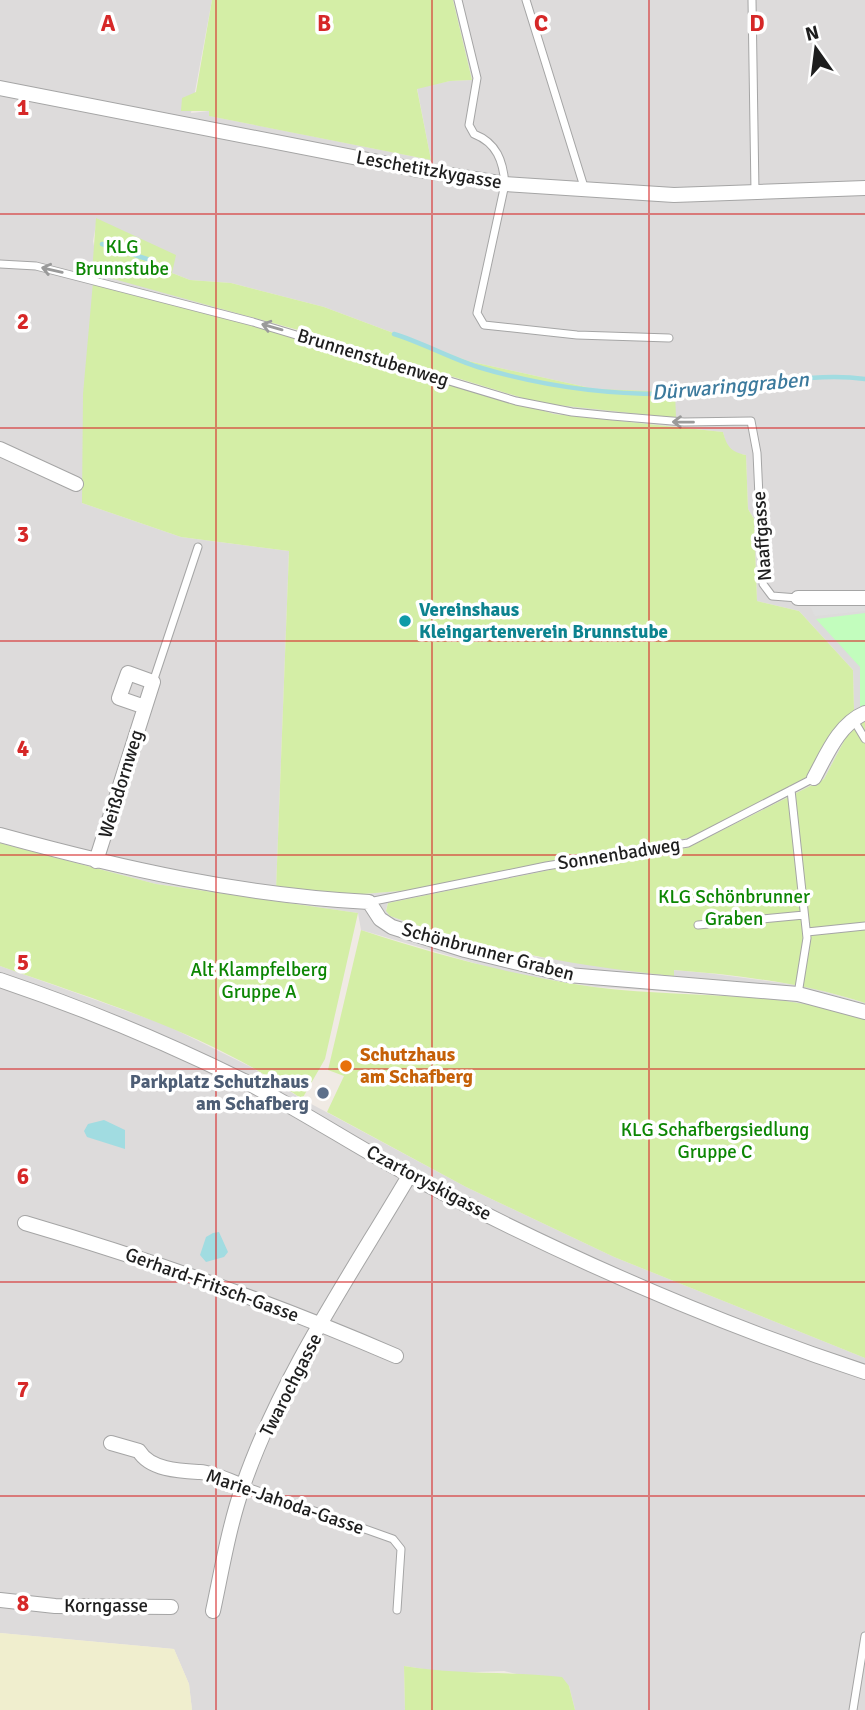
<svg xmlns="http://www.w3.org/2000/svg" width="865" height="1710" viewBox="0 0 865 1710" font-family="Signika,sans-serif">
  <rect width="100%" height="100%" fill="#f0eae4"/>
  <!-- residential -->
  <path fill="#dddbdb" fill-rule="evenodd" d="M0 0H212L191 113 209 111 210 116 431 160 417 88 450 81 472 80 453 0H865V718L854 722 824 779 687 848 618 856 388 903 386 910 390 916 429 930 517 954 674 976 673 970 707 973 805 986 865 1003V1019L752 997 596 987 512 974 361 930 358 913 156 884 0 843ZM97 219 172 273 190 280 231 283 324 307 468 361 595 389 633 392 676 417 539 403 247 316 95 251 93 241ZM245 325 359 355 554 414 723 432 726 444 734 453 746 455 748 509 754 519 757 601 799 611 853 670 854 710 637 847 546 862 425 889 325 897 276 890 289 551 181 537 82 503Z
    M0 966 166 1025 251 1067 302 1099 466 1187 614 1257 865 1358V1710H575L569 1686 504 1671 450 1673 404 1666 405 1710H192L189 1684 174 1649 0 1633Z"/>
  <!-- farmland -->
  <path fill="#f0eece" d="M0 1633 174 1649 189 1684 192 1710H0Z"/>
  <!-- grass -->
  <path fill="#d4eea6" d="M212 0H453L472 80 450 81 417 89 431 160 209 116V111H181L182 98 196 92Z
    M96 218 176 255 172 273 190 280 231 283 324 307 468 361 595 389 675 392 676 418 539 403 316 335 92 273Z
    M93 282 359 355 554 414 723 432C727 447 731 452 746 455L748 509 754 519 757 601 799 611 853 670 854 710 807 777 694 837 546 862 425 889 325 897 276 890 289 551 181 537 82 503 83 394Z
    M865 718V1003C803 983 738 975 674 970V976C576 966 483 950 390 916L386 911 388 903 618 856 687 848 824 779 854 722Z
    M0 843 156 884 358 913 325 1059 302 1099C211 1034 104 1003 0 966Z
    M361 930C437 955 515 976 594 987 685 999 777 989 865 1019V1358L614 1257 466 1187 327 1112 344 1076 328 1070Z
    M404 1666C457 1675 509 1671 562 1677L569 1686 575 1710H405Z"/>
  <!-- park -->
  <path fill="#c2fdbd" d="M865 613V705L860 707V667L816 619Z"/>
  <!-- parking -->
  <path fill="#dedede" d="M865 603V611L815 616 810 607Z"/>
  <!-- water -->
  <path fill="#a1dce1" d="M104 1120 125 1130V1149L87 1137 84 1131 88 1124Z
    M219 1232 228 1252 224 1257 206 1262 200 1255 206 1237 213 1233Z"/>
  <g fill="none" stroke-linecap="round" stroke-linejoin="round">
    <!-- stream -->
    <path stroke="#a1dce1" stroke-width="4.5" d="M102 244 153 261
      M394 334C423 343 450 358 478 367 541 386 609 395 674 394 738 394 801 370 865 379"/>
    <defs>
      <path id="lane" d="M458 0 477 78 469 125 474 134C497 143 503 161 505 184L477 313 484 325 577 335 669 338
        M526 0 585 190
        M752 0 755 192
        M0 264 36 266 253 322 516 401 572 412 612 416 684 422 751 421 757 453 763 584 772 596 798 598
        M153 682 198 547
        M853 719 865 739
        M791 790 807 938 798 994
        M369 902 546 866 688 843 814 778
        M698 925 804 915
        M807 932 865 926
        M244 1486 393 1539 401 1549 397 1610
        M853 1710 865 1636"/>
      <path id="street" d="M0 88 414 169 505 184 674 195 865 188
        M0 449 76 484
        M798 598H865
        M814 778C827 754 839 724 865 713
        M0 835C124 869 240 895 369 902L380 919 392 927 465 950 568 975 798 994 865 1012
        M96 861 153 682 128 673 119 698 145 707
        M0 980C83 1008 165 1042 244 1081 307 1113 365 1153 428 1185 568 1258 715 1323 865 1372
        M25 1223C151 1260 276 1304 396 1356
        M111 1443 139 1451C150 1470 181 1471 200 1472 213 1473 230 1481 243 1486
        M0 1600 55 1606 171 1607
        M213 1611C222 1569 229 1526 243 1486 281 1376 350 1276 409 1176"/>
    </defs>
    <!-- lane casing -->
    <use href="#lane" stroke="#a5a5a5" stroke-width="9"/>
    <!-- street casing -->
    <use href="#street" stroke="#a5a5a5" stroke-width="16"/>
    <!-- lane -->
    <use href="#lane" stroke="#fff" stroke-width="7"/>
    <!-- street -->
    <use href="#street" stroke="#fff" stroke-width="14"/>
  </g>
  <!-- one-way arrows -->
  <defs><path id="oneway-shaft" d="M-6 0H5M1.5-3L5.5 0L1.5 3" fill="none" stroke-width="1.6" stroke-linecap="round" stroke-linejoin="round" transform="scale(1.75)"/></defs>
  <g stroke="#9a9a9a">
    <use href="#oneway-shaft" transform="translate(52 270) rotate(-167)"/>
    <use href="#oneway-shaft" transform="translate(272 327) rotate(-164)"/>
    <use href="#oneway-shaft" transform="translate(683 422) rotate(-179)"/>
  </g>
  <!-- grid -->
  <path fill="none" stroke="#d62828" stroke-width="2" stroke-opacity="0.55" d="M216 0V1710M432 0V1710M649 0V1710M0 214H865M0 428H865M0 641H865M0 855H865M0 1069H865M0 1282H865M0 1496H865"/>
  <!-- markers -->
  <circle fill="#0f9aa8" stroke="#fff" stroke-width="2.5" cx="405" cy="621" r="7"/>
  <circle fill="#e8710a" stroke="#fff" stroke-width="2.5" cx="346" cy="1066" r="7"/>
  <circle fill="#5c6f8a" stroke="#fff" stroke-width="2.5" cx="323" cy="1093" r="7"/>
  <g text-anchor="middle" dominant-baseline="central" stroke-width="7" stroke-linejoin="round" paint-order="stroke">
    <!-- street labels -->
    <g font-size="19" fill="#1e1e1e" stroke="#fff">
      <text transform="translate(429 170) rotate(10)">Leschetitzkygasse</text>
      <text transform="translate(373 358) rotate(17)">Brunnenstubenweg</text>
      <text transform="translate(762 536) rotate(-94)">Naaffgasse</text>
      <text transform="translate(121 784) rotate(-73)">Weißdornweg</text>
      <text transform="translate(619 854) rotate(-9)">Sonnenbadweg</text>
      <text transform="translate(488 952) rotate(15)">Schönbrunner Graben</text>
      <text transform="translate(429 1183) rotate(28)">Czartoryskigasse</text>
      <text transform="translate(212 1285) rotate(20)">Gerhard-Fritsch-Gasse</text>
      <text transform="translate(291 1385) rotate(-63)">Twarochgasse</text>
      <text transform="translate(285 1502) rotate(19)">Marie-Jahoda-Gasse</text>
      <text x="106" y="1606">Korngasse</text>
    </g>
    <!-- park labels -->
    <g font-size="19" fill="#0c8603" stroke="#fff">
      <text x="122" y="247">KLG<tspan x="122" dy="22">Brunnstube</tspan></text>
      <text x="734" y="897">KLG Schönbrunner<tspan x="734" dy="22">Graben</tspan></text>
      <text x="259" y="970">Alt Klampfelberg<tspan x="259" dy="22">Gruppe A</tspan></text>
      <text x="715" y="1130">KLG Schafbergsiedlung<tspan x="715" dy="22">Gruppe C</tspan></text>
    </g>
    <!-- culture labels -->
    <g font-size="19" font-weight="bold" fill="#0d838f" stroke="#fff" text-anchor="start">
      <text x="419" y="610">Vereinshaus<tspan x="419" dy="22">Kleingartenverein Brunnstube</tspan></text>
    </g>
    <!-- food labels -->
    <g font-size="19" font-weight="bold" fill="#c56008" stroke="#fff" text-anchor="start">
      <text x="360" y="1055">Schutzhaus<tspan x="360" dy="22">am Schafberg</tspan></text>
    </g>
    <!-- service labels -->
    <g font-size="19" font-weight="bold" fill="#4e5e75" stroke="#fff" text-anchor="end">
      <text x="309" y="1082">Parkplatz Schutzhaus<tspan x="309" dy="22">am Schafberg</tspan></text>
    </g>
    <!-- water labels -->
    <g font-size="21" font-style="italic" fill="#3c7a9d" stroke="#fff">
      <text transform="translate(730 386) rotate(-5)">Dürwaringgraben</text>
    </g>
  </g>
  <g font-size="23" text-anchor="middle" font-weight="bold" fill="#d62828" stroke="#fff" stroke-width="7" stroke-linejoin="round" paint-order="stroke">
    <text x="108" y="31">A</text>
    <text x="324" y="31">B</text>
    <text x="541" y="31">C</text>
    <text x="757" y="31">D</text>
    <text x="23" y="115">1</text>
    <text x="23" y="329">2</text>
    <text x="23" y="542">3</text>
    <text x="23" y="756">4</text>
    <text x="23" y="970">5</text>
    <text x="23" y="1184">6</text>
    <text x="23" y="1397">7</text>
    <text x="23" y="1611">8</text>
  </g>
  <!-- north arrow -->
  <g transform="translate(816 49) rotate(346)" stroke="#ffffff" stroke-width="5" paint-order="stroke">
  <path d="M0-5L12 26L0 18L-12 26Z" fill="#1e1e1e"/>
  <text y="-10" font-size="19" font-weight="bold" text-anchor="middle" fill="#1e1e1e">N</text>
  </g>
</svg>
